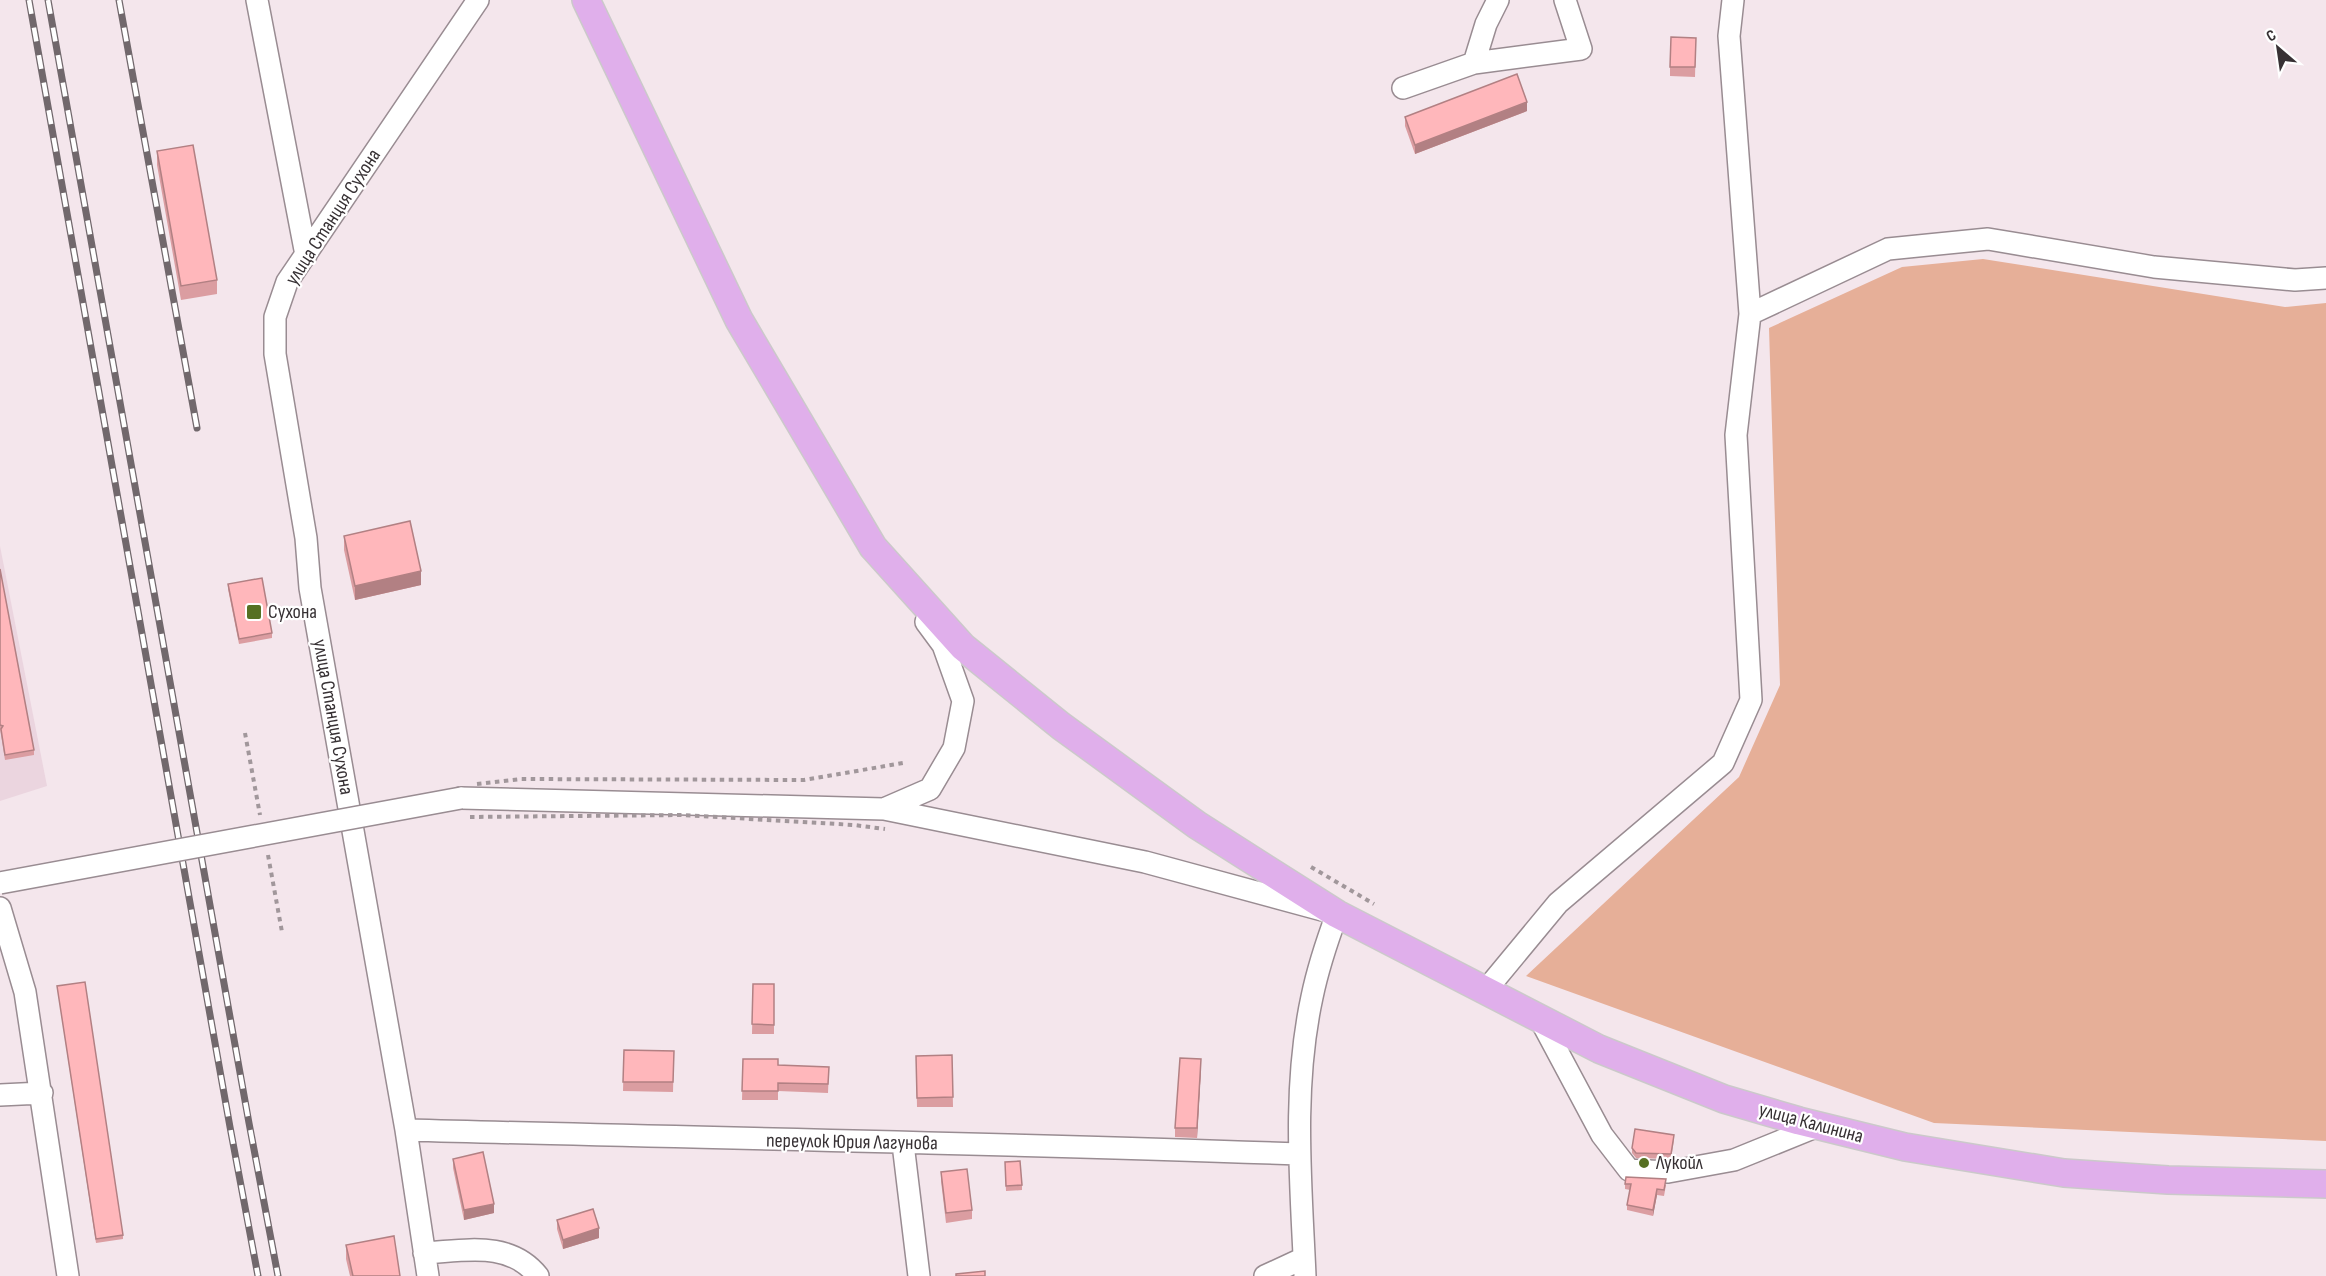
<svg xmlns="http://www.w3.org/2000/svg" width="2326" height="1276" viewBox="0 0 2326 1276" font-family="'Sofia Sans Condensed',sans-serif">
  <rect width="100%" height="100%" fill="#f4e6ec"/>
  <!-- built -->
  <path fill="#ebd5df" d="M0 546 47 786 0 801Z"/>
  <!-- green -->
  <path fill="#e6af98" d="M1983 259 2285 307 2326 303V1141L1934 1123 1526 976 1739 777 1780 685 1769 328 1902 267Z"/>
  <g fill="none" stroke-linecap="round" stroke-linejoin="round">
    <defs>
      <path id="minor" d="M257 0 306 255
        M1474 63 1581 49 1565 0
        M1403 88 1474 63 1486 24 1498 0
        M1750 314 1888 249 1988 239 2154 267 2295 280 2326 278
        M461 798 884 809 1145 862 1337 914C1327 941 1318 968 1312 997 1292 1089 1301 1184 1305 1276
        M884 809 930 789 954 748 963 701 943 645 926 622
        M0 908 25 992 68 1276
        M1486 990 1558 903 1723 763 1751 700 1736 435 1750 314 1729 36 1733 0
        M1539 1017 1602 1135 1629 1170 1668 1172 1734 1160 1818 1126
        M0 1095 42 1093
        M406 1130C704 1138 1001 1143 1299 1154
        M903 1144 919 1276
        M424 1253C465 1251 509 1240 538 1276
        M428 1276 406 1130 310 588 306 538 275 354V317L287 282 478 0
        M1265 1276 1304 1258"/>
      <path id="major" d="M586 0 739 320 873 547 963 647 1061 726 1197 825 1337 914 1599 1049 1724 1099 1799 1121 1905 1147 2064 1173 2168 1180 2326 1184"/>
    </defs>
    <!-- minor casing -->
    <use href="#minor" stroke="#998c92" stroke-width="24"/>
    <!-- major casing -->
    <use href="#major" stroke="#cbc9ca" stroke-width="30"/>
    <!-- path -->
    <path stroke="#a1979b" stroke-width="4" stroke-dasharray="4.5 4.5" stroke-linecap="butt" d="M245 733 260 815
      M268 855 282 932
      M1311 867 1374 904"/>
    <!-- minor -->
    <use href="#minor" stroke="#fff" stroke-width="21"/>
    <!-- major -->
    <use href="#major" stroke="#e0afeb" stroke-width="27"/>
    <defs>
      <path id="rail" d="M29 0 230 1127 258 1276
        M48 0 249 1123 278 1276
        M119 0 197 428"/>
    </defs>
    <!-- rail casing -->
    <use href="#rail" stroke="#71686c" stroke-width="7"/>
    <!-- rail -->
    <use href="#rail" stroke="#fff" stroke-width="4.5" stroke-dasharray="14" stroke-linecap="butt"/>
    <defs>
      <path id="minor-bridge" d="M0 883 461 798"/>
    </defs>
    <!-- minor-bridge casing -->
    <use href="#minor-bridge" stroke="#998c92" stroke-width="24" stroke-linecap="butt"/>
    <!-- path-bridge -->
    <path stroke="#a1979b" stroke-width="4" stroke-dasharray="4.5 4.5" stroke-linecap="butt" d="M477 784 521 779 804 780 903 763
      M470 817 682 815 854 825 885 829"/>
    <!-- minor-bridge -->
    <use href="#minor-bridge" stroke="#fff" stroke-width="21"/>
  </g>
  <!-- wall -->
  <path fill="#db9da1" d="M1696 38 1695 77 1670 76V67Z
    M1527 111 1415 154 1405 126V117Z
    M157 151 217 280V294L181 300 157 165Z
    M344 536 421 585 355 600 344 550Z
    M0 569 34 750V755L5 760 0 729Z
    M228 584 272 633V638L239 644 228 589Z
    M753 984H774V1034H752Z
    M57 986 123 1235V1239L96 1243Z
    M624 1050 674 1051 673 1092 623 1091Z
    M952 1055 953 1107H917L916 1056Z
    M743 1059 778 1065 829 1067 828 1093 778 1091V1100H742Z
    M1201 1068 1197 1138 1175 1137V1128Z
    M1674 1140 1671 1159 1636 1158 1632 1153V1148Z
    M453 1159 494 1213 464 1220 453 1168Z
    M1005 1167 1022 1185V1190L1006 1191Z
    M941 1172 972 1210V1219L946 1223 941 1181Z
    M1625 1184 1666 1185 1664 1196 1657 1195 1653 1216 1627 1210V1205L1630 1190 1625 1189Z
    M557 1220 599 1238 563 1249 557 1229Z
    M346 1245 400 1276H350L346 1259Z"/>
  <!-- shaded-wall -->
  <path fill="#b28083" d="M1527 102V111L1415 154V145Z
    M421 571V585L355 600V586Z
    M1201 1059V1068L1197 1138V1128Z
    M1657 1189V1195L1653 1216V1210Z
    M494 1204V1213L464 1220V1210Z
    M599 1228V1238L563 1249V1240Z"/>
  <!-- building -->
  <path fill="#ffb7bb" stroke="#b28083" stroke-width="1.5" d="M1671 37 1696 38 1695 67H1670Z
    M1517 74 1527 102 1415 145 1405 117Z
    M193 145 217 280 181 286 157 151Z
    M410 521 421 571 355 586 344 536Z
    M0 569 34 750 5 755 1 729 3 726 0 725Z
    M262 578 272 633 239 639 228 584Z
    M85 982 123 1235 96 1239 57 986Z
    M753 984H774V1025L752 1024Z
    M624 1050 674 1051 673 1082H623Z
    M952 1055 953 1097 917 1098 916 1056Z
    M1180 1058 1201 1059 1197 1128H1175Z
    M743 1059H778V1065L829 1067 828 1084 778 1083V1091H742Z
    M1635 1129 1674 1135 1671 1154 1636 1153 1632 1148Z
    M483 1152 494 1204 464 1210 453 1159Z
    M1020 1161 1022 1185 1006 1186 1005 1162Z
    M967 1169 972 1210 946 1213 941 1172Z
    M1626 1177 1666 1179 1664 1190 1657 1189 1653 1210 1627 1205 1631 1184H1625Z
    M593 1209 599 1228 563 1240 557 1220Z
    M394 1236 400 1276H353L346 1245Z
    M985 1271V1276H956V1274Z"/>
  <!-- markers -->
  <g fill="#567023" stroke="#fff" stroke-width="2">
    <rect x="246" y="604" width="16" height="16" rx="3"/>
    <circle cx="1644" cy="1163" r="6"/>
  </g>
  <g text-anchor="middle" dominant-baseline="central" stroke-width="4.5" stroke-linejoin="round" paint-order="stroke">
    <!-- street labels -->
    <g font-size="20" fill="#373134" stroke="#fff">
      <text transform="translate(333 217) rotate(-57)">улица Станция Сухона</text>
      <text transform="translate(333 717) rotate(80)">улица Станция Сухона</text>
      <text transform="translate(1811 1123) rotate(15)">улица Калинина</text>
      <text transform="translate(852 1142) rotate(1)">переулок Юрия Лагунова</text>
    </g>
    <!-- poi labels -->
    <g font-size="20" fill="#373134" stroke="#fff" text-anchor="start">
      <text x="268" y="612">Сухона</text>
      <text x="1656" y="1163">Лукойл</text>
    </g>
  </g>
  <!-- north arrow -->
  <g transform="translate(2278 48) rotate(331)" stroke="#ffffff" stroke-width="4.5" paint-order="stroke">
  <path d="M0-4.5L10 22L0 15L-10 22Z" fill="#373134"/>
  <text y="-9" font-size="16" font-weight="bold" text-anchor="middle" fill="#373134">С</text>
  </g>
</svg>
